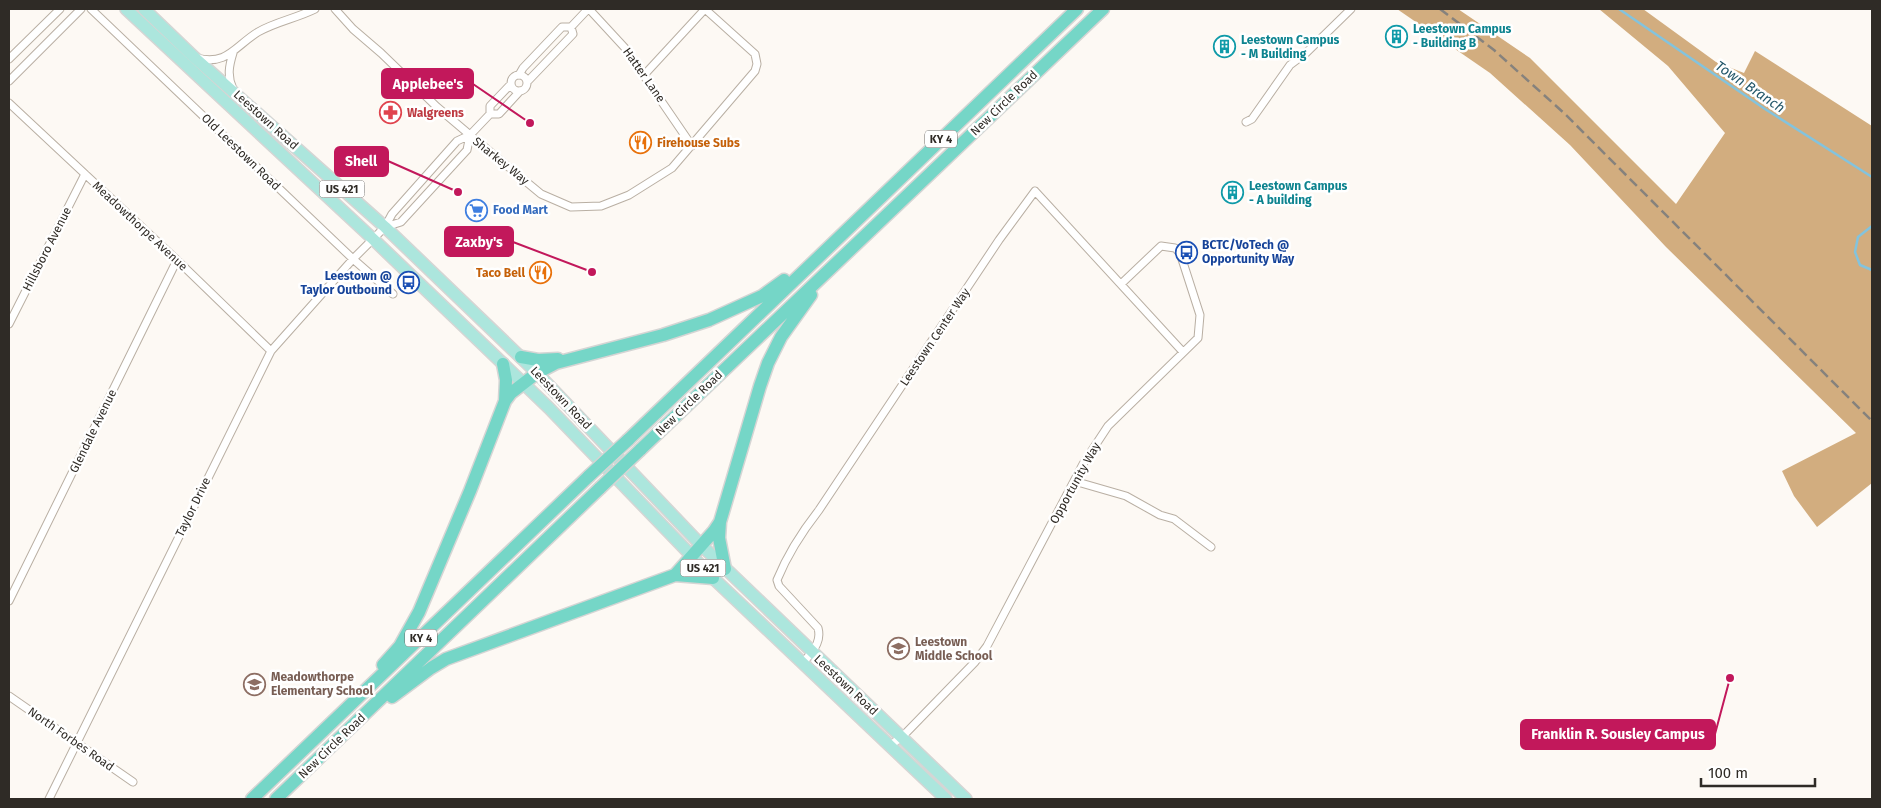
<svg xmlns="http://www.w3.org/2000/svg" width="1881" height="808" viewBox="0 0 1881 808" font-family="'Fira Sans',sans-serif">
  <rect width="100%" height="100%" fill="#fdf9f4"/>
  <!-- forest -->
  <path fill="#d2ad7f" d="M1397 9H1458L1530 58 1676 204 1725 133 1668 66 1599 9H1643L1716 62 1744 73 1755 51 1872 126V483L1817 527 1794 496 1782 471 1856 433 1666 247 1570 145 1490 73Z"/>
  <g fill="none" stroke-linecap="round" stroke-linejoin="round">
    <!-- stream -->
    <path stroke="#83c3dd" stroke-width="2.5" d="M1619 9 1765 109 1872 177
      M1872 226 1858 237 1855 252 1860 265 1872 270"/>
    <defs>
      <path id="minor" d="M91 9 353 259 393 294
        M335 9 353 29 381 53 437 107 470 135 541 194 571 207 601 206 629 195 672 168 755 71 757 64 755 54 705 9
        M589 9 625 48 692 146
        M197 58C227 66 235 46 258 32 275 22 297 18 315 9
        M9 59 60 9
        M645 74 705 9
        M519 75 523 68 562 27H571L588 9
        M511 83a8 8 0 1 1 16 0a8 8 0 1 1-16 0Z
        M9 81 81 9
        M527 82 573 34 571 27
        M233 89C227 76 229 66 233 53
        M9 103 177 260 271 351
        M490 114H499L520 91
        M1246 122 1252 119 1290 65 1306 53 1351 9
        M470 135 467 150 401 222 385 227 392 214 457 141 470 135 490 114V106L511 84
        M9 324 85 174
        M1074 481 1126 496 1160 515 1174 519 1211 547
        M9 601 177 260
        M803 663C812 651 822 643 818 628L779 586 777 580C788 553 801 533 819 510L999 240 1035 191 1183 352
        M9 696 133 782
        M889 746 902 737 975 662 987 646 1083 464 1108 426 1198 338 1200 315 1180 253 1175 248 1161 246 1121 284
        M49 799 271 351 353 259 385 227"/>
      <path id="primary" d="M126 9 373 239 549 408 713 578 946 799
        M144 9 195 58 385 227 537 373 701 545 966 799"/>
      <path id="motorway" d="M521 357 538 360 558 359
        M505 401 511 393 537 373 556 363 663 335 709 320 762 296 784 280
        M628 440 1077 9
        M640 450 1103 9
        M725 569 719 538 720 522 760 386 768 363 781 337 811 295
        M675 575 713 578
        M383 665 400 646 419 612 470 491 505 401 506 380 503 364
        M392 697 431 668 446 659 675 575 714 531 720 522
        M252 799 589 476
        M276 799 600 488"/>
    </defs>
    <!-- minor casing -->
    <use href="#minor" stroke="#b9afa3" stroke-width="9"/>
    <!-- primary casing -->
    <use href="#primary" stroke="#d5d5d4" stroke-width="14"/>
    <!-- motorway casing -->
    <use href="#motorway" stroke="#d5d5d4" stroke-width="15"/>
    <!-- minor -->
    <use href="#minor" stroke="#fff" stroke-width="7"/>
    <!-- primary -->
    <use href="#primary" stroke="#ace6dd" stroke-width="11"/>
    <!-- motorway -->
    <use href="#motorway" stroke="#75d6c7" stroke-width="12"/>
    <!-- rail -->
    <path stroke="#86827d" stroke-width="2.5" stroke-dasharray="10 5" stroke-linecap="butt" d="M1440 9 1494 50 1565 114 1872 421"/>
    <defs>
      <path id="motorway-bridge" d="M589 476 628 440
        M600 488 640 450"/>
    </defs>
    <!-- motorway-bridge casing -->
    <use href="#motorway-bridge" stroke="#d5d5d4" stroke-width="15" stroke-linecap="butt"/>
    <!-- motorway-bridge -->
    <use href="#motorway-bridge" stroke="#75d6c7" stroke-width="12"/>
  </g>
  <!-- icons -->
  <defs>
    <symbol id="building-ring" viewBox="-11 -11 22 22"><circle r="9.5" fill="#fff" stroke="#0f9aa8" stroke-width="1.5"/><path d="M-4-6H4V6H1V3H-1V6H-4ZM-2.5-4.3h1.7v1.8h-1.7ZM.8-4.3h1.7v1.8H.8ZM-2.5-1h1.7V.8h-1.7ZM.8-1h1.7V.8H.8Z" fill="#0f9aa8"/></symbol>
    <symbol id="pharmacy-ring" viewBox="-11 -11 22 22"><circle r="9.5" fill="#fff" stroke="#e0444e" stroke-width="1.5"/><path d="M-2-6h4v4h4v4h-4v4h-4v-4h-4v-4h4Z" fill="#e0444e"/></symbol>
    <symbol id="restaurant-ring" viewBox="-11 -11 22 22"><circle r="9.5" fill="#fff" stroke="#e8710a" stroke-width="1.5"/><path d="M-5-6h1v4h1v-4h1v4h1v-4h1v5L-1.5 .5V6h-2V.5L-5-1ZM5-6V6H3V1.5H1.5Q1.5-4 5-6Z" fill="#e8710a"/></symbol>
    <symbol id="supermarket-ring" viewBox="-11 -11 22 22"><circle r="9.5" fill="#fff" stroke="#3f7fe0" stroke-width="1.5"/><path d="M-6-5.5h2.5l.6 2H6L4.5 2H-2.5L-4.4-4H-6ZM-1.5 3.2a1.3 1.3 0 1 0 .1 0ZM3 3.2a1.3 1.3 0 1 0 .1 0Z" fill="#3f7fe0"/></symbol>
    <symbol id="bus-ring" viewBox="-11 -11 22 22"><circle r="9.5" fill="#fff" stroke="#1a4fb4" stroke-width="1.5"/><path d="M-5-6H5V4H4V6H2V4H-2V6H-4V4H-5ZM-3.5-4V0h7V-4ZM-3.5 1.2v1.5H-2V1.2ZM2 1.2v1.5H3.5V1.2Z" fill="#1a4fb4"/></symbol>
    <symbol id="school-ring" viewBox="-11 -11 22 22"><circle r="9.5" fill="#fff" stroke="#8d6e63" stroke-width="1.5"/><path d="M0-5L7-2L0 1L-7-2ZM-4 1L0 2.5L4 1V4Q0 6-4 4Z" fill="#8d6e63"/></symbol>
  </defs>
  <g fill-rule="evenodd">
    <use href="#building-ring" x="1384" y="24" width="25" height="25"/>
    <use href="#building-ring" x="1212" y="34" width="25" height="25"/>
    <use href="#pharmacy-ring" x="378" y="100" width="25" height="25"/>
    <use href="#restaurant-ring" x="628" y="130" width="25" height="25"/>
    <use href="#building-ring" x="1220" y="180" width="25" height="25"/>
    <use href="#supermarket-ring" x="464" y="198" width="25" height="25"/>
    <use href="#bus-ring" x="1174" y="240" width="25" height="25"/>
    <use href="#restaurant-ring" x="528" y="260" width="25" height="25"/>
    <use href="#bus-ring" x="396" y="270" width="25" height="25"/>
    <use href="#school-ring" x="886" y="636" width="25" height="25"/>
    <use href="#school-ring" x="242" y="672" width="25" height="25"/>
  </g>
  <g text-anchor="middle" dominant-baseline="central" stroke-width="5" stroke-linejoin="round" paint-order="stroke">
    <!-- shield labels -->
    <g fill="#fff" stroke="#6d6b67" stroke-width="1">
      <rect x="925" y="130.5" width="32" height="17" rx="4"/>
      <rect x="319.5" y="180.5" width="45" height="17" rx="4"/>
      <rect x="680.5" y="559.5" width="45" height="17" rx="4"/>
      <rect x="405" y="629.5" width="32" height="17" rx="4"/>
    </g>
    <g font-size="11" font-weight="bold" fill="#2f2b26">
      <text x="941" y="139">KY 4</text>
      <text x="342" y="189">US 421</text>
      <text x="703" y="568">US 421</text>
      <text x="421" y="638">KY 4</text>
    </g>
    <!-- culture labels -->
    <g font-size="12" font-weight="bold" fill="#0d838f" stroke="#fff" text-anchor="start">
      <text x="1413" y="29">Leestown Campus<tspan x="1413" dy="14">- Building B</tspan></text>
      <text x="1241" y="40">Leestown Campus<tspan x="1241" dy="14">- M Building</tspan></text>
      <text x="1249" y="186">Leestown Campus<tspan x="1249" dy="14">- A building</tspan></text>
    </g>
    <!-- street labels -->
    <g font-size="12" fill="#2f2b26" stroke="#fff">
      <text transform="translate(644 75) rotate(55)">Hatter Lane</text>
      <text transform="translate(1004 103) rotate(-44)">New Circle Road</text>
      <text transform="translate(266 120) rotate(42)">Leestown Road</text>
      <text transform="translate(241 152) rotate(44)">Old Leestown Road</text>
      <text transform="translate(501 161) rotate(39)">Sharkey Way</text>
      <text transform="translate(140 226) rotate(43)">Meadowthorpe Avenue</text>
      <text transform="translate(47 249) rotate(-63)">Hillsboro Avenue</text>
      <text transform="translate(935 337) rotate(-56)">Leestown Center Way</text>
      <text transform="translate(561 398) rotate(46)">Leestown Road</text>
      <text transform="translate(689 403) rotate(-44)">New Circle Road</text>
      <text transform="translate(93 431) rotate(-64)">Glendale Avenue</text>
      <text transform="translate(1075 483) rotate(-61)">Opportunity Way</text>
      <text transform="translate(193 507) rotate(-64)">Taylor Drive</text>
      <text transform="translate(846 685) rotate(43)">Leestown Road</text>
      <text transform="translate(71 739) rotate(35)">North Forbes Road</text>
      <text transform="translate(332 746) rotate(-44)">New Circle Road</text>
    </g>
    <!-- health labels -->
    <g font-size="12" font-weight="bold" fill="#be3a42" stroke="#fff" text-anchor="start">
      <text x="407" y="113">Walgreens</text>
    </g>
    <!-- food labels -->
    <g font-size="12" font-weight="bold" fill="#c56008" stroke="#fff" text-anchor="start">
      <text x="657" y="143">Firehouse Subs</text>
      <text x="525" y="273" text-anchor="end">Taco Bell</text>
    </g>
    <!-- shop labels -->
    <g font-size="12" font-weight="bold" fill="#366cbe" stroke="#fff" text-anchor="start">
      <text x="493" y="210">Food Mart</text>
    </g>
    <!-- transit labels -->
    <g font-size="12" font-weight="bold" fill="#164399" stroke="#fff" text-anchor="start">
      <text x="1202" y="245">BCTC/VoTech @<tspan x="1202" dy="14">Opportunity Way</tspan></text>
      <text x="392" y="276" text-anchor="end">Leestown @<tspan x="392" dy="14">Taylor Outbound</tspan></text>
    </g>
    <!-- education labels -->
    <g font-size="12" font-weight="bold" fill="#785e54" stroke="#fff" text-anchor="start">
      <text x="915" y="642">Leestown<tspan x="915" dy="14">Middle School</tspan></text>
      <text x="271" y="677">Meadowthorpe<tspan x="271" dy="14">Elementary School</tspan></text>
    </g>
    <!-- water labels -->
    <g font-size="14" font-style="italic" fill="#24586b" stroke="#fff">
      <text transform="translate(1750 87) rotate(34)">Town Branch</text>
    </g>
  </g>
  <!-- callouts -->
  <path fill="none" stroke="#c2185b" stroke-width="2" d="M530 123L473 84M458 192L388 161M592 272L513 242M1730 678L1715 734"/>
  <g fill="#c2185b" stroke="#fff" stroke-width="2">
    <circle cx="530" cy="123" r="5"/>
    <circle cx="458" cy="192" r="5"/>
    <circle cx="592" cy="272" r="5"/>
    <circle cx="1730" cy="678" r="5"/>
  </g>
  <g fill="#c2185b" stroke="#c2185b" stroke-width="2">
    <rect x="382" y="69" width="91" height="29" rx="5"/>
    <rect x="335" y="147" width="53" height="29" rx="5"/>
    <rect x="445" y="227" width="68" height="29" rx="5"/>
    <rect x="1521" y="720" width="194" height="29" rx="5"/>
  </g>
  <g font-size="14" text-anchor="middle" font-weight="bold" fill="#fff">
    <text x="428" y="89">Applebee's</text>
    <text x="361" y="166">Shell</text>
    <text x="479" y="247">Zaxby's</text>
    <text x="1618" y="739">Franklin R. Sousley Campus</text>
  </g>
  <!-- border -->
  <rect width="1881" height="808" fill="none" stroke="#2f2b26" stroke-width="20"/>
  <!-- scale -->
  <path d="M1701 778v8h114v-8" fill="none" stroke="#2f2b26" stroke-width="2.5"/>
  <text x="1708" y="778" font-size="15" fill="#2f2b26" stroke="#ffffff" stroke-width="4" paint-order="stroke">100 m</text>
</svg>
